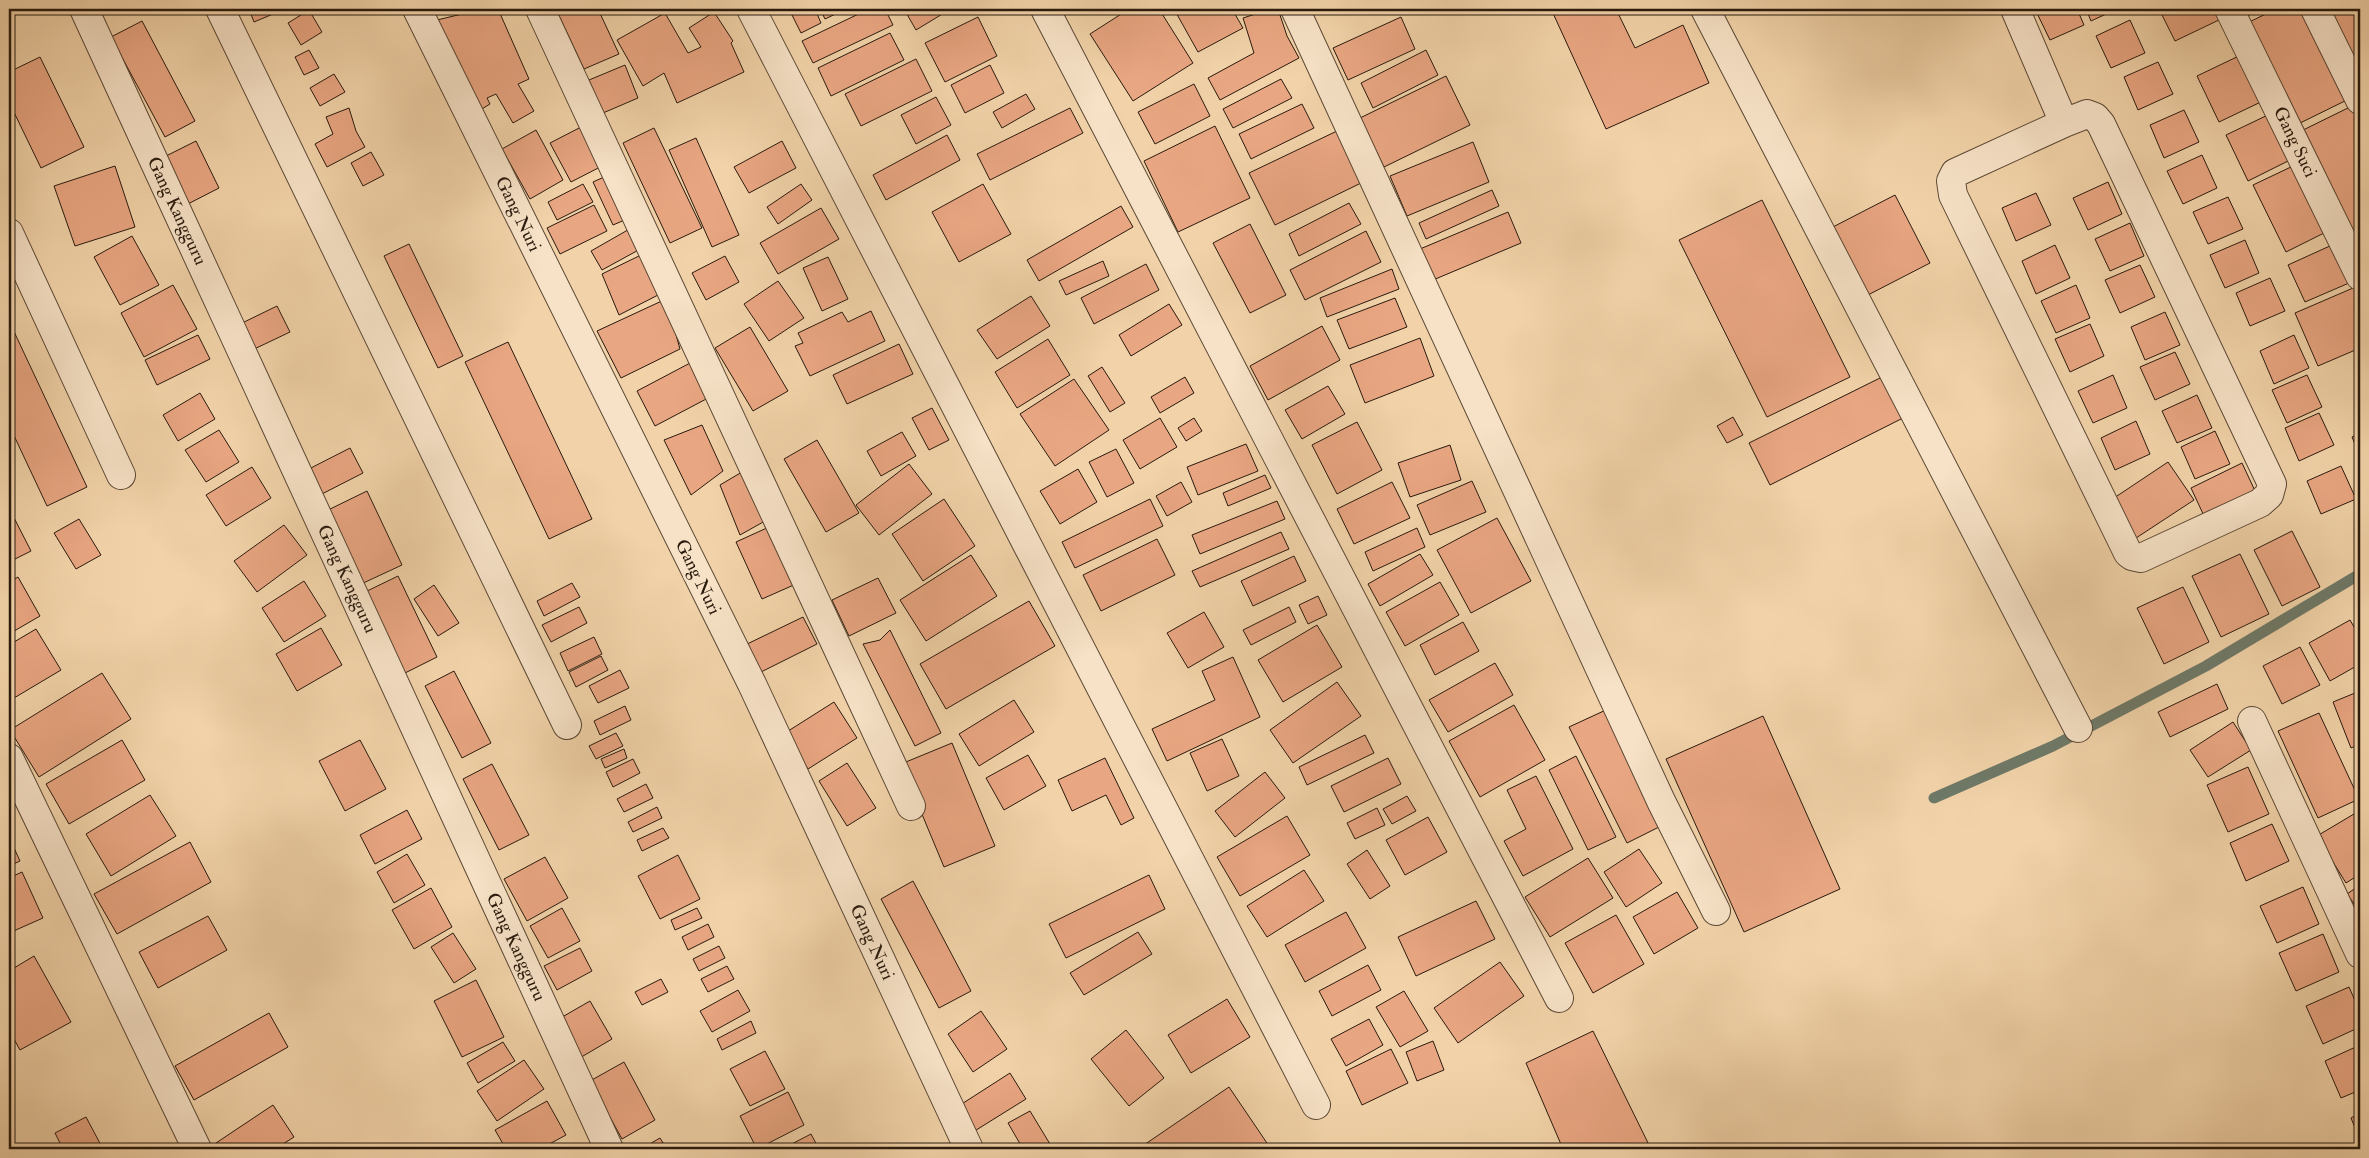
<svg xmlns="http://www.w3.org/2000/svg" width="2369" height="1158" viewBox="0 0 2369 1158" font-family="'IM FELL Double Pica',serif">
  <rect width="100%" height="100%" fill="#f2d3a9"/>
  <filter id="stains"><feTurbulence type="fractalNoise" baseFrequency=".004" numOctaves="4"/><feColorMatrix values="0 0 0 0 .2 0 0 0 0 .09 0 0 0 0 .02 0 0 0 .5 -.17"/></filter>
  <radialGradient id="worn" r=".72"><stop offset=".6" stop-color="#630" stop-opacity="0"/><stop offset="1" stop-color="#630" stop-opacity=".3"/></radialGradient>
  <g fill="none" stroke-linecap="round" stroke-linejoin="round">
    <!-- stream -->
    <path stroke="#6e7968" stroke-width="11" d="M1934 798 2053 746 2206 666 2360 574"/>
  </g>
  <!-- building -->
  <path fill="#e9a682" stroke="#291a0e" d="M249 9H285L254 22Z
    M459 9H498L529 79 518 84 534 111 513 123 496 94 487 98 490 104 477 112 437 20 462 14Z
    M556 9H598L619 54 584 69Z
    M789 9H815L821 23 801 33Z
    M820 9H846L825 19Z
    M869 9H885L893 25 813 63 802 41Z
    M904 9H941L944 13 916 30Z
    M1129 9H1159L1193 63 1133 101 1090 34Z
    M1174 9H1232L1243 28 1198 52Z
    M1271 9H1278L1287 36 1299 58 1220 100 1208 78 1254 53 1243 18Z
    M1557 9H1616L1635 48 1683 25 1709 83 1606 129 1552 11Z
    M2035 9H2077L2084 25 2050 40Z
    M2086 9H2117L2091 21Z
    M2159 9H2217L2221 19 2175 41Z
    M2238 9H2263L2242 18Z
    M2276 9H2313L2357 95 2290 128 2239 27Z
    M2328 9H2360V65L2356 67Z
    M309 10 322 32 301 45 288 23Z
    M714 12 733 41 731 43 744 72 677 103 664 73 643 86 617 40 665 13 688 53 701 47 689 28Z
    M978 17 997 56 945 82 925 43Z
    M1401 17 1415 49 1348 80 1333 48Z
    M2130 20 2145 53 2111 68 2096 36Z
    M142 21 195 121 165 137 111 37Z
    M890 33 904 60 831 96 818 68Z
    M309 50 319 68 304 75 295 57Z
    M1426 50 1438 75 1373 108 1361 83Z
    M2243 54 2265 100 2219 122 2197 76Z
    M40 57 84 147 41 168 9 102V72Z
    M916 59 932 91 861 126 845 94Z
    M2158 62 2173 94 2138 110 2124 77Z
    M625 65 638 98 603 113 589 80Z
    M990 65 1004 93 965 113 951 85Z
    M334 74 345 92 320 106 310 88Z
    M1446 76 1470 125 1384 167 1360 118Z
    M1281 79 1292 98 1233 128 1223 109Z
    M1194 84 1210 116 1155 144 1138 112Z
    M1026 94 1035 109 1002 128 993 112Z
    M936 97 951 125 916 144 901 115Z
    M1302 104 1314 128 1251 159 1239 134Z
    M2356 104 2360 112V268L2293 135Z
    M349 108 356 131 365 147 327 167 315 144 333 134 326 117Z
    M1070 108 1083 133 990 180 977 154Z
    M2184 110 2199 142 2164 158 2150 125Z
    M2272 113 2294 158 2248 181 2226 135Z
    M583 126 604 165 571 182 550 143Z
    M1215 126 1250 198 1178 232 1144 161Z
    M654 128 702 228 670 243 623 143Z
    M536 130 563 180 530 199 502 149Z
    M1337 131 1361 183 1275 225 1249 173Z
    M947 135 960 160 886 200 873 175Z
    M696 138 739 235 712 247 669 150Z
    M196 141 219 188 184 206 160 159Z
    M782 141 796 168 749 193 734 167Z
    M1473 142 1489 182 1407 216 1390 176Z
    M371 152 384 175 363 186 351 163Z
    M2202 155 2217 188 2183 204 2167 171Z
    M115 166 135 227 75 246 54 186Z
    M2293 166 2326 232 2286 252 2253 185Z
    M613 173 634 216 613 225 593 182Z
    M2108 182 2122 214 2088 230 2073 198Z
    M583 184 593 202 557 220 548 202Z
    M801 184 812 200 778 224 767 207Z
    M983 184 1011 234 959 262 932 212Z
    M1492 190 1499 206 1426 239 1419 223Z
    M2036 193 2051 225 2016 241 2002 208Z
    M1895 195 1930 263 1864 297 1829 229Z
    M2228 197 2243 229 2208 244 2193 212Z
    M1762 200 1850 377 1767 417 1679 240Z
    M1349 203 1361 224 1299 256 1289 234Z
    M594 205 607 231 560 254 547 228Z
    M1121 206 1133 227 1039 281 1027 260Z
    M821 208 839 239 778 274 760 243Z
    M1508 212 1521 243 1433 280 1420 249Z
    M2130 223 2144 256 2110 271 2095 239Z
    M1250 224 1286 295 1250 313 1213 243Z
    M633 227 644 247 602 270 591 251Z
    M1366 231 1381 262 1305 300 1290 270Z
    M132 236 159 285 120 305 94 257Z
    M2245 240 2259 273 2225 288 2210 255Z
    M409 244 463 356 438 368 384 256Z
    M2055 245 2070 278 2036 294 2022 261Z
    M2332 245 2349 283 2305 302 2288 265Z
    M641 255 660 294 619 315 602 274Z
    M725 256 739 282 706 300 692 273Z
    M828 257 848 299 822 311 803 268Z
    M1103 261 1109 276 1066 295 1059 281Z
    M1146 264 1159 290 1094 324 1081 298Z
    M2140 265 2155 297 2120 313 2105 280Z
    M1392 269 1399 289 1327 317 1320 298Z
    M2270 278 2285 311 2250 326 2236 293Z
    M778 281 804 318 769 341 744 304Z
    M173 285 197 329 144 357 121 313Z
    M2076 285 2090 318 2056 333 2041 301Z
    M2360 285V348L2318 366 2295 313Z
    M1031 296 1050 326 997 359 977 330Z
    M1395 298 1407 327 1349 349 1337 320Z
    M666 299 680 349 621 378 597 331Z
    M1169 304 1182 325 1131 356 1119 335Z
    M277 306 290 332 248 352 236 326Z
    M871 311 885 341 810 376 795 346 803 343 798 333 842 312 848 322Z
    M2165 312 2180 345 2145 360 2131 327Z
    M9 321 87 487 47 506 9 425Z
    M2090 324 2104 356 2070 372 2055 339Z
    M1322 326 1340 360 1268 400 1250 366Z
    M750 327 788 391 753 411 715 348Z
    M198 335 210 359 157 385 145 360Z
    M2294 335 2309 368 2274 384 2260 351Z
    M1420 338 1434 376 1365 403 1350 365Z
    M1048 339 1070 375 1017 408 995 372Z
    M508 342 592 519 549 539 465 362Z
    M899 344 913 374 847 404 833 375Z
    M2175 352 2190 384 2155 400 2140 367Z
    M692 362 710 397 655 426 637 391Z
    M1102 367 1125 403 1110 412 1088 376Z
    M2113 375 2127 408 2093 423 2078 391Z
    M2307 375 2322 407 2287 423 2272 390Z
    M1884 376 1905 417 1770 485 1749 443Z
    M1185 377 1194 393 1160 413 1151 397Z
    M1074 379 1109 430 1055 466 1020 414Z
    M1328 386 1345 414 1302 439 1285 410Z
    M200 393 215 419 178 441 163 415Z
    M2197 395 2212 428 2177 443 2162 411Z
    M932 408 949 440 929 450 912 418Z
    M2319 413 2334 445 2299 461 2285 428Z
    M1733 417 1743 435 1727 443 1717 426Z
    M1160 418 1177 447 1140 469 1123 440Z
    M1194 418 1202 431 1186 441 1178 428Z
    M2136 421 2150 454 2115 470 2101 438Z
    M1357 422 1382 470 1337 494 1312 445Z
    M702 425 723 471 691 495 664 440Z
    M219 430 239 462 206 482 185 450Z
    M2215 431 2230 464 2195 479 2181 447Z
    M902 432 916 456 881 476 867 451Z
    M2360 433V456L2352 437Z
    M817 440 859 513 826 532 784 459Z
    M1246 444 1258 471 1198 495 1187 467Z
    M1450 445 1461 480 1410 497 1398 463Z
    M350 448 363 473 318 496 305 471Z
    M1116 449 1134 483 1107 497 1089 462Z
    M2168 462 2194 500 2133 540 2108 502Z
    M2242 463 2256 493 2205 518 2191 488Z
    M909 464 932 494 879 535 856 505Z
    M2341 466 2356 499 2321 514 2307 481Z
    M252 467 271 498 226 526 206 495Z
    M1078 469 1097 502 1060 524 1040 491Z
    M742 472 765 521 740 535 720 485Z
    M1265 475 1271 488 1228 506 1223 493Z
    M1472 481 1486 512 1430 535 1417 505Z
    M1181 482 1192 502 1167 516 1156 496Z
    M1392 482 1410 518 1354 544 1337 509Z
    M367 491 402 565 359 585 324 512Z
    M944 499 975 546 923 581 892 534Z
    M1150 499 1163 526 1075 568 1062 542Z
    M1277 501 1285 519 1200 554 1192 535Z
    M9 508 31 551 9 562Z
    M1497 518 1531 581 1471 613 1437 550Z
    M79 519 101 555 76 569 54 533Z
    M284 525 307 555 257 592 234 561Z
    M769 527 796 584 762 599 736 542Z
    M1417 528 1425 547 1373 571 1365 552Z
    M2292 531 2320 587 2282 606 2254 550Z
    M1281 532 1289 549 1200 587 1192 571Z
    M1157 539 1175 575 1101 611 1083 575Z
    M1420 554 1433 575 1380 606 1368 584Z
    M2240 554 2269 614 2221 637 2192 576Z
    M971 555 997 596 926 641 900 600Z
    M1294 556 1306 581 1253 606 1241 581Z
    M398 576 437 657 403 674 363 593Z
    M18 577 40 616 9 634V582Z
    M878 578 896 613 849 636 832 600Z
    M304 581 326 616 284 642 262 608Z
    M1440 582 1459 615 1405 646 1386 612Z
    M572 583 580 597 544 616 537 601Z
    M434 585 459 623 438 636 414 599Z
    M2183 587 2209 642 2164 664 2137 608Z
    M1318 596 1327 615 1308 624 1299 605Z
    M1029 601 1055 646 946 709 920 664Z
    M579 607 587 623 551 642 542 625Z
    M1289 607 1296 622 1251 645 1243 630Z
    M1204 612 1224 647 1188 668 1167 633Z
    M803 617 817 644 757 674 743 646Z
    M2350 620 2360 637V664L2330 681 2309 643Z
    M1463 622 1479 651 1435 675 1420 645Z
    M1317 625 1342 667 1283 702 1258 660Z
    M321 628 342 665 297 691 276 654Z
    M36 629 61 670 9 701V645Z
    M890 630 941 733 915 746 863 644 880 640Z
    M594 637 602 654 568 671 560 653Z
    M2300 647 2320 685 2282 704 2263 666Z
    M601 656 608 670 576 687 569 672Z
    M1233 657 1260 717 1167 761 1152 729 1215 700 1202 671Z
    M1495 663 1513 695 1448 732 1429 700Z
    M620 670 629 688 598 703 589 686Z
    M454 671 491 743 462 758 425 686Z
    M102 673 131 719 39 777 10 730Z
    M1337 682 1361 716 1293 763 1270 730Z
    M2217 684 2228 709 2170 737 2158 712Z
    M2360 691V744L2351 748 2333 702Z
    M1014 700 1034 732 979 766 959 734Z
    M834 702 857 738 808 769 785 733Z
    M1514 705 1545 760 1480 797 1449 741Z
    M625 706 631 720 600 735 594 721Z
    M1608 709 1665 824 1627 843 1569 727Z
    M2319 713 2359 799 2318 818 2278 731Z
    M1763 716 1840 889 1744 932 1666 759Z
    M2233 722 2251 750 2208 777 2190 750Z
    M616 733 623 746 596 759 589 746Z
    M1365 735 1374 753 1307 785 1299 767Z
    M1222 739 1239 776 1207 791 1190 753Z
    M122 740 145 780 69 824 46 784Z
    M360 740 386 789 345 811 319 761Z
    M952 743 995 846 944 867 901 764Z
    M624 749 627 758 605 768 601 759Z
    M1028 755 1046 786 1004 810 986 778Z
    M1576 756 1616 837 1588 850 1549 770Z
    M1105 758 1134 818 1121 825 1106 795 1072 811 1058 780Z
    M1388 758 1401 784 1344 812 1331 786Z
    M633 759 640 773 613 787 606 772Z
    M847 763 876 808 847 826 819 781Z
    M492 764 529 835 499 850 463 779Z
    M2248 767 2269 814 2228 832 2207 785Z
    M1265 772 1285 798 1235 837 1215 811Z
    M1536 776 1573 849 1523 876 1504 841 1526 829 1507 790Z
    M646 784 653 798 624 812 617 799Z
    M150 795 176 836 111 876 86 834Z
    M1407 796 1416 811 1392 824 1383 809Z
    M657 807 662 818 633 832 628 822Z
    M1377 808 1385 825 1355 839 1347 823Z
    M407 810 422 839 375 864 360 835Z
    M2359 811 2360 874 2346 883 2317 836Z
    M1287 816 1310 855 1240 896 1217 857Z
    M1428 817 1447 852 1405 875 1386 840Z
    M2272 824 2289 861 2246 881 2230 843Z
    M663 828 669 838 642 851 637 840Z
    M9 837 20 861 9 866Z
    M190 842 211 882 117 934 94 894Z
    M1639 849 1662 883 1626 907 1604 872Z
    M1367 850 1390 886 1370 899 1347 864Z
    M407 854 425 885 394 903 377 872Z
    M678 855 700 899 660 919 638 876Z
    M545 857 568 898 527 921 504 879Z
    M1588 858 1613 898 1550 937 1525 897Z
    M1304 870 1324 901 1267 937 1247 906Z
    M22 872 43 918 9 933V878Z
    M1149 875 1165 909 1066 958 1049 924Z
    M913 881 971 991 939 1008 881 899Z
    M2360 885V912L2347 894Z
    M2303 887 2319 924 2277 943 2260 906Z
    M431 888 452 927 414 949 392 910Z
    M1677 892 1698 928 1654 954 1633 917Z
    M1476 901 1495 939 1416 976 1398 937Z
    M562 908 580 941 548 958 530 926Z
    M697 908 702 918 675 930 671 920Z
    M1346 912 1366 948 1305 982 1285 945Z
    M1616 915 1644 964 1593 993 1565 943Z
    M208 916 227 950 158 988 139 952Z
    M708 924 714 937 688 950 682 937Z
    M1138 932 1152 954 1084 995 1070 973Z
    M453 933 476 969 454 983 431 947Z
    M2323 934 2339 972 2296 991 2279 953Z
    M719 946 725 958 699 971 693 959Z
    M580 948 592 971 557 990 544 966Z
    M34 956 71 1022 20 1050 9 1030V971Z
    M1500 962 1524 996 1458 1043 1434 1008Z
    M1368 965 1381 990 1332 1016 1319 991Z
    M727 966 734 979 708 992 701 979Z
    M661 979 668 992 642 1005 635 992Z
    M476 980 504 1037 462 1057 434 1001Z
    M2349 987 2360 1012V1027L2323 1044 2306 1006Z
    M738 990 750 1011 712 1032 700 1011Z
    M1404 991 1428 1031 1400 1047 1376 1007Z
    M1227 999 1250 1037 1191 1073 1168 1035Z
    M590 1001 612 1039 578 1059 557 1020Z
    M981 1011 1007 1049 973 1072 948 1034Z
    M269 1013 288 1047 194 1100 175 1066Z
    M1369 1019 1383 1045 1346 1066 1331 1039Z
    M751 1021 756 1033 722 1050 717 1039Z
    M1126 1030 1164 1078 1129 1106 1091 1059Z
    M1593 1031 1651 1149H1563L1526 1063Z
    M1433 1041 1444 1070 1417 1081 1406 1052Z
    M503 1042 515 1061 478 1083 467 1063Z
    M2360 1045V1090L2341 1098 2325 1061Z
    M1391 1049 1408 1083 1362 1105 1346 1071Z
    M765 1051 785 1089 750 1106 730 1069Z
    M524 1060 544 1089 497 1121 477 1091Z
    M624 1062 655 1120 622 1139 590 1081Z
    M1010 1073 1026 1099 973 1132 957 1107Z
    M1229 1087 1271 1149H1138Z
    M788 1092 804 1125 757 1149 740 1116Z
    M547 1101 566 1135 540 1149H506L495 1130Z
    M273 1105 294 1137 275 1149H216L213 1145Z
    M1030 1111 1053 1149H1023L1008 1123Z
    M2360 1113V1140L2351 1118Z
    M86 1117 103 1149H63L55 1133Z
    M811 1134 819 1149H782Z
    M660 1138 667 1149H641Z"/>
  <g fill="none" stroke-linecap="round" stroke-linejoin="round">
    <defs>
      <path id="minor" d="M84 9 609 1149
        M220 9 567 725
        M417 9 752 684 969 1149
        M540 9 911 806
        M751 9 1316 1105
        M1045 9 1559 998
        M1295 9 1661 801 1716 911
        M1705 9 2078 728
        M2015 9 2064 123
        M2229 9 2360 276
        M2315 9 2360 100
        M2087 114 2095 117 2101 124 2272 484 2269 495 2260 503 2141 558 2132 556 2128 553 1953 195 1951 181 1955 173 2064 123Z
        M9 233 121 475
        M2252 721 2360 954
        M9 758 197 1149"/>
    </defs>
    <!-- minor casing -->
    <use href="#minor" stroke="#5b4835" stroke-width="30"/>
    <!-- minor -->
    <use href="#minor" stroke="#f7e2c7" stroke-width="28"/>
  </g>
  <g text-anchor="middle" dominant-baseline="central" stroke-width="5" stroke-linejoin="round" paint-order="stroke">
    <!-- street labels -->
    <g font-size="18" fill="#291a0e" stroke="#f7e2c7">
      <text transform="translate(2295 142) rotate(64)">Gang Suci</text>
      <text transform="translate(177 211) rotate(65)">Gang Kangguru</text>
      <text transform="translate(518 214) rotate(64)">Gang Nuri</text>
      <text transform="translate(698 577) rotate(64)">Gang Nuri</text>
      <text transform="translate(347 579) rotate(65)">Gang Kangguru</text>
      <text transform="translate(872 942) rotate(65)">Gang Nuri</text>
      <text transform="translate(516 947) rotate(65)">Gang Kangguru</text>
    </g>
  </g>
  <!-- margin -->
  <rect width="2369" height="1158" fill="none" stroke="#f2d3a9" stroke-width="30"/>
  <rect x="10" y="10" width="2349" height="1138" fill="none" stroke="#291a0e" stroke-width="2.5"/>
  <rect x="15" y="15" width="2339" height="1128" fill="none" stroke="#291a0e"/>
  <rect width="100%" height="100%" filter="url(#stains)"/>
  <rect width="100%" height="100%" fill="url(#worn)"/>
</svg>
